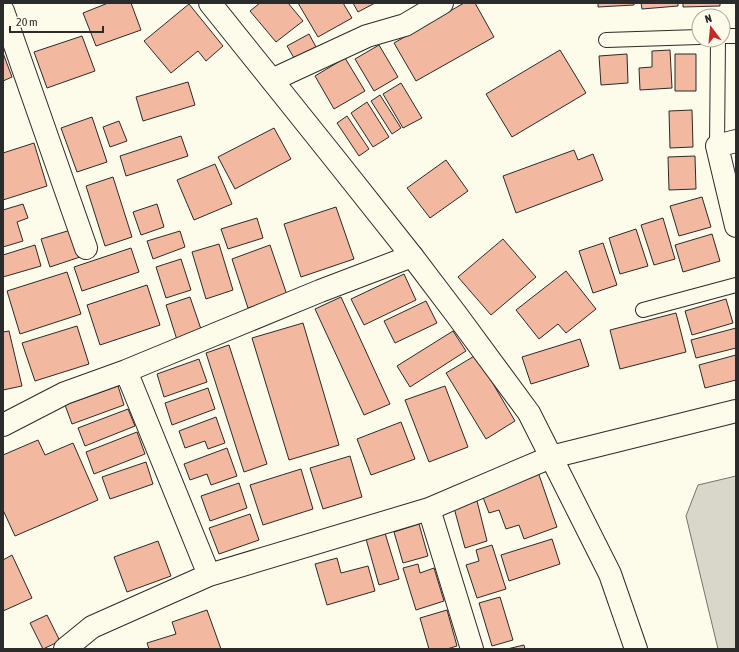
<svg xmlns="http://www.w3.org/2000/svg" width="739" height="652" viewBox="0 0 739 652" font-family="'Asap Condensed',sans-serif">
  <rect width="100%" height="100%" fill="#fdfbea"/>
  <!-- water -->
  <path fill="#d8d7c9" stroke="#74746e" d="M736 476V649H718L686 516 698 485Z"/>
  <!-- building -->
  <path fill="#f2b8a0" stroke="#2b2b2b" d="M108 3H131L141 30 96 46 83 13Z
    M260 3H288L303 21 276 42 250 11Z
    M298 3H343L352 18 318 37Z
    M353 3H375L358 12Z
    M464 3H475L494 37 416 81 394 43Z
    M598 3H634V5L598 7Z
    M641 3H678V6L642 9Z
    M683 3H720V6L683 7Z
    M189 4 223 46 206 61 198 51 171 73 144 41Z
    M309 34 316 47 294 58 287 46Z
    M82 36 95 71 47 88 34 52Z
    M379 45 398 77 374 91 355 59Z
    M560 50 586 93 512 137 486 94Z
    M670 50 672 88 640 90 639 68 652 67V51Z
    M3 53 12 77 3 81Z
    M627 54 628 83 601 85 599 56Z
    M675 54H696V91H675Z
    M345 58 365 91 334 109 315 76Z
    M188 82 195 105 143 121 136 97Z
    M401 83 422 118 403 128 383 94Z
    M380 95 401 128 392 134 371 101Z
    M367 102 389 137 373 147 351 113Z
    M692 110 693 147 670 148 669 111Z
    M347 116 369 149 359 156 337 123Z
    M92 117 107 162 77 172 61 128Z
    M119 121 127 141 110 147 103 127Z
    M274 128 291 159 235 189 218 157Z
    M181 136 188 156 126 176 120 156Z
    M34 143 47 186 3 200V153Z
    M574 150 578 160 593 154 603 180 516 213 503 176Z
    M695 156 696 189 669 190 668 157Z
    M446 160 468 191 430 218 407 188Z
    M215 164 232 204 194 220 177 180Z
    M113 177 132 237 105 246 86 186Z
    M702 197 711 227 679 236 670 206Z
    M23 204 28 218 17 222 23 241 3 247V210Z
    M157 204 164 227 141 235 133 212Z
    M336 207 354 259 301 277 284 224Z
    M257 218 263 238 228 249 221 229Z
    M663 218 675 259 654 265 641 225Z
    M74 229 83 256 50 267 41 239Z
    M636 229 648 266 620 274 609 238Z
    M180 231 185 247 153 259 147 241Z
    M712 234 720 261 683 272 675 245Z
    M503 239 536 277 491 315 458 277Z
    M603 243 617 285 593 293 579 251Z
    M219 244 233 290 206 299 192 252Z
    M35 245 41 266 3 277V255Z
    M270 245 287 295 248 308 232 259Z
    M131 248 139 272 82 291 74 267Z
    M181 259 191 290 166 298 156 267Z
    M566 271 596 309 566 333 558 324 539 339 516 310Z
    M67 272 81 314 20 334 7 291Z
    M404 274 416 300 364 325 351 299Z
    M147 285 160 325 100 345 87 305Z
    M190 297 202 332 177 340 166 305Z
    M341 297 390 404 364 415 315 309Z
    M726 299 733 323 692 335 685 311Z
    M426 301 437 323 395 343 384 321Z
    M676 313 686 352 620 369 610 330Z
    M303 323 339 445 289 460 252 338Z
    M77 326 89 364 35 381 22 343Z
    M736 328V348L696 358 691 340Z
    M9 331 22 386 3 390V332Z
    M453 331 466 351 410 387 397 366Z
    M580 339 589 366 531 384 522 357Z
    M229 345 267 464 244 472 206 353Z
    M476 355 515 421 486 439 446 373Z
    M736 355V380L705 388 699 365Z
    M199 359 207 382 164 397 157 374Z
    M118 386 124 405 72 424 65 405Z
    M445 386 468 447 429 462 405 400Z
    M208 388 215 409 172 425 165 403Z
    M128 409 135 426 85 446 78 428Z
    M216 417 225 443 208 449 205 441 185 448 179 431Z
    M401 422 415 459 371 475 357 439Z
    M137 432 145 454 94 474 86 452Z
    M38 440 45 455 73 443 98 500 15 536 3 510V455Z
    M227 448 237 476 211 485 207 474 190 480 184 464Z
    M350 456 362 497 323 509 310 468Z
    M146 462 153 484 110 499 102 477Z
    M301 469 313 509 263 525 250 485Z
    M538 472 557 527 524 539 519 525 506 529 499 510 489 513 481 492Z
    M239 483 247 508 210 521 201 496Z
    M477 501 487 541 465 548 454 508Z
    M250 514 259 540 219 554 209 528Z
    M419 524 428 556 403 563 394 532Z
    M385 533 399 579 379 585 366 539Z
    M552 539 560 564 509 581 501 555Z
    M158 541 171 576 127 592 114 557Z
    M492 545 506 589 477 598 466 565 479 561 476 550Z
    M12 555 32 598 3 611V560Z
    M337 558 341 573 368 566 375 591 327 605 315 564Z
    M418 564 420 573 434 568 444 601 416 610 403 568Z
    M500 597 513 640 492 646 479 603Z
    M207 610 221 649H149L147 643 176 634 172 622Z
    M447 610 457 646 447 649H429L420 618Z
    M47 615 60 641 43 649 30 623Z
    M524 645 525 649H507Z"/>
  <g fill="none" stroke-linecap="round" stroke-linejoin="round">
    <defs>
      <path id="service" d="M723 36H736
        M606 40 699 37
        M717 146 718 40
        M643 310 736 285"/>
      <path id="minor" d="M3 11 86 248
        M272 80 367 36 405 25 442 3
        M736 141 717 146 736 226
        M126 371 209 575
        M3 425 65 393 126 371 320 291 412 256
        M429 509 472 649
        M65 649 92 627 209 575 429 509 551 457 736 411"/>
      <path id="tertiary" d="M210 3 335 159 412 256 456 314 529 413 610 574 636 649"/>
    </defs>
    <!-- service casing -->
    <use href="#service" stroke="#2b2b2b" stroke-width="16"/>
    <!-- minor casing -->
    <use href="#minor" stroke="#2b2b2b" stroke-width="24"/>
    <!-- tertiary casing -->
    <use href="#tertiary" stroke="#2b2b2b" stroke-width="24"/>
    <!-- service -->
    <use href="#service" stroke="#fdfbea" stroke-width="14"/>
    <!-- minor -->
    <use href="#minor" stroke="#fdfbea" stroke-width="22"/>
    <!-- tertiary -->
    <use href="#tertiary" stroke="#fdfbea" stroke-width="22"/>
  </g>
  <!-- border -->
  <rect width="739" height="652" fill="none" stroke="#2b2b2b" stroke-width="8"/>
  <!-- north arrow -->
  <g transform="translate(711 28) rotate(344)"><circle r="19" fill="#fdfbea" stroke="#a9a89e"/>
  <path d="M0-3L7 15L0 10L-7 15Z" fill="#c62828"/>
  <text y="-6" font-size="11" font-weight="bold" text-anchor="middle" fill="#2b2b2b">N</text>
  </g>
  <!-- scale -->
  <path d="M10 26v6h93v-6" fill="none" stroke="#2b2b2b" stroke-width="2"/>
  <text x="16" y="26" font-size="12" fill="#2b2b2b" stroke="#fdfbea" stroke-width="3" paint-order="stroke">20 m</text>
</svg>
